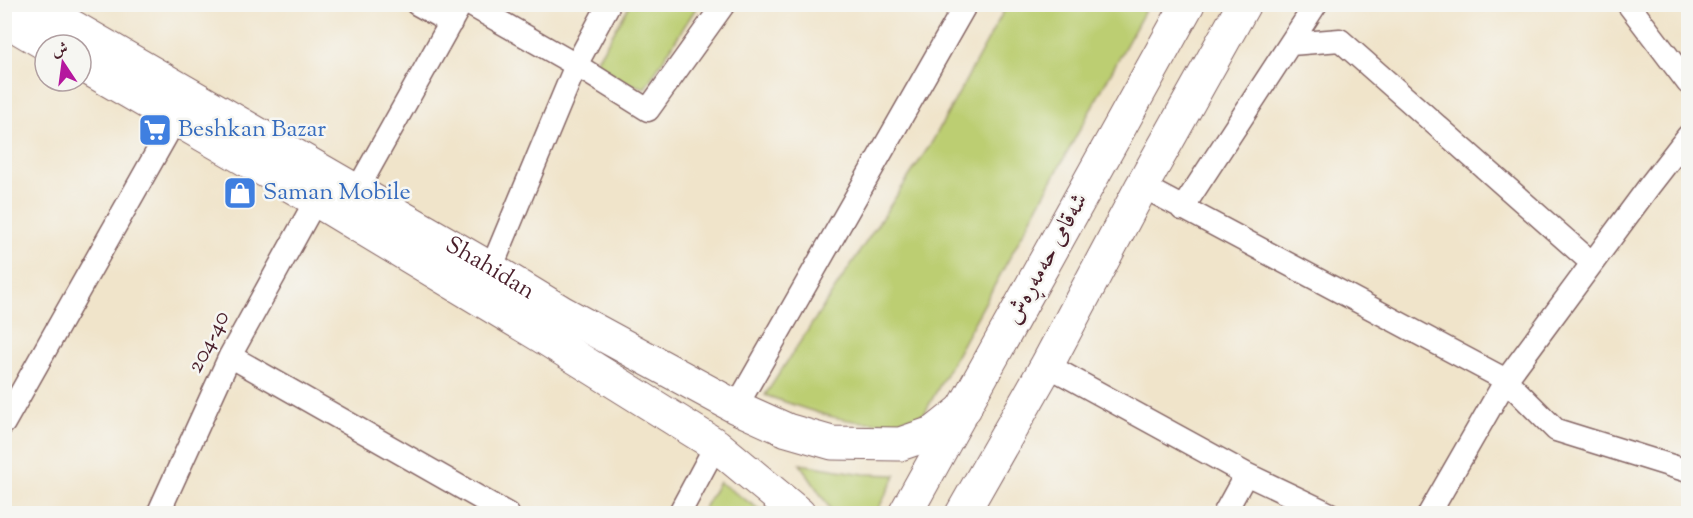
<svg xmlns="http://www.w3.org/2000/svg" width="1693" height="518" viewBox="0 0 1693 518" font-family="'Sorts Mill Goudy',Amiri,serif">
  <rect width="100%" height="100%" fill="#f6f6f2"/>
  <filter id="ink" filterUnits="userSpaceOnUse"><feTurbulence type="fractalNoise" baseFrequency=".0167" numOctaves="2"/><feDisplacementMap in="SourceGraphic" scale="12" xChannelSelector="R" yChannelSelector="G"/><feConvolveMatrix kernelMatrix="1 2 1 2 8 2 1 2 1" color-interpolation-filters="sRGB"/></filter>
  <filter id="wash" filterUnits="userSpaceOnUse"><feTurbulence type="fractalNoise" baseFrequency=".008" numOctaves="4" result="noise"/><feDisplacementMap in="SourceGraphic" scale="24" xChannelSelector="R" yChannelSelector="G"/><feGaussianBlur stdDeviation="1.35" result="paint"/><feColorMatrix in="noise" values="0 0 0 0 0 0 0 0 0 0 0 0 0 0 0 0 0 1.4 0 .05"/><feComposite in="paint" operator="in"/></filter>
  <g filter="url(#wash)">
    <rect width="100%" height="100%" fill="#f0e4ca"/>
    <!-- green -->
    <path fill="#bcce72" stroke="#83764e" stroke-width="1.5" d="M630 5H698L645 88 624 82 595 63Z
      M1007 5H1148L924 414C912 417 900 421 888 422 845 426 804 408 765 395L932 142Z
      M800 464 864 474 896 475 876 513H833Z
      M719 482 765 513H701Z"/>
  </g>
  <g filter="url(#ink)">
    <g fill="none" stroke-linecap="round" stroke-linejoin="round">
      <defs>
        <path id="street" d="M417 4 451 23
          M469 4 576 65 648 110 724 4
          M1628 4 1688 83
          M1291 44 1340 40 1592 263
          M1142 186 1506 380 1556 430 1688 471
          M356 192 461 4
          M1182 209 1316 4
          M491 269 576 65 609 4
          M230 356 508 514
          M1047 365 1246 474 1330 514
          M736 407 966 4
          M4 423 175 120
          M158 514 230 356 316 200
          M679 514 716 445
          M1224 514 1246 474
          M1429 514 1506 380 1650 185 1688 136"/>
        <g id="primary">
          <path id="s1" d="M33 4 491 269 563 313 736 407 787 430 832 443 900 444 935 432 965 408"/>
          <path d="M4 19 48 45"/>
          <path d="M81 64 316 200 548 340 716 445 799 514"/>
        </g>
        <path id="highway" d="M905 514 1188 4
          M962 514 1047 365 1142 186 1244 4"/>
      </defs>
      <!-- street casing -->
      <use href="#street" stroke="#846463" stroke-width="25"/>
      <!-- primary casing -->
      <use href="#primary" stroke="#846463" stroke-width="35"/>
      <!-- highway casing -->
      <use href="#highway" stroke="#846463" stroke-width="35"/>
      <!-- street -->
      <use href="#street" stroke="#fff" stroke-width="22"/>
      <!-- primary -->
      <use href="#primary" stroke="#fff" stroke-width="33"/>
      <!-- highway -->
      <use href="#highway" stroke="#fff" stroke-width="33"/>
    </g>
  </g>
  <!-- icons -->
  <defs>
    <symbol id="supermarket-square" viewBox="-11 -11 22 22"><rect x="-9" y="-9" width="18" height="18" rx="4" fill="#3f7fe0" stroke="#f6f6f2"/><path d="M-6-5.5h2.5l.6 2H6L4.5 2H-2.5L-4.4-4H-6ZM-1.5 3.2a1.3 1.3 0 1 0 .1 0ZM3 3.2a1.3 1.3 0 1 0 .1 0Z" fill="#fff"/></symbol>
    <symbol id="shop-square" viewBox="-11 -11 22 22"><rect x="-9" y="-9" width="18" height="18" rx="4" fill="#3f7fe0" stroke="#f6f6f2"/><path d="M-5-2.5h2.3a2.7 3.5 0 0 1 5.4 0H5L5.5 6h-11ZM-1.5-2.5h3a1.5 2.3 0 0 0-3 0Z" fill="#fff"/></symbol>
  </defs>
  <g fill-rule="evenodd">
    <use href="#supermarket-square" x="136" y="111" width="38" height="38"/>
    <use href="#shop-square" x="221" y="174" width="38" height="38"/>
  </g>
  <g text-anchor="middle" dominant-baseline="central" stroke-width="5" stroke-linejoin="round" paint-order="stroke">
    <!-- shop labels -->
    <g font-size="24" fill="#366cbe" stroke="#f6f6f2" text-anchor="start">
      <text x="178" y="130">Beshkan Bazar</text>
      <text x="263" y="193">Saman Mobile</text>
    </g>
    <!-- street labels -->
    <g font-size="24" fill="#4a1f2b" stroke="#f6f6f2">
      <text transform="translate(1047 259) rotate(-61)">شەقامی حەمەڕەش</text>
      <text stroke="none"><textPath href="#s1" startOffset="528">Shahidan</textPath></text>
      <text transform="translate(209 342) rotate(-63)">204-40</text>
    </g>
  </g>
  <!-- margin -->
  <rect width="1693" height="518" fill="none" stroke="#f6f6f2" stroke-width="24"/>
  <!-- north arrow -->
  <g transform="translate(63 63) rotate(347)"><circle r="28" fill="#f6f6f2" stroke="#b1a0a2" stroke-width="1.5"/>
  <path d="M0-4.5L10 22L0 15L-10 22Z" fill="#b5179e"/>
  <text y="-9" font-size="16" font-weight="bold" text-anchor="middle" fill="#4a1f2b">ش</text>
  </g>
</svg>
